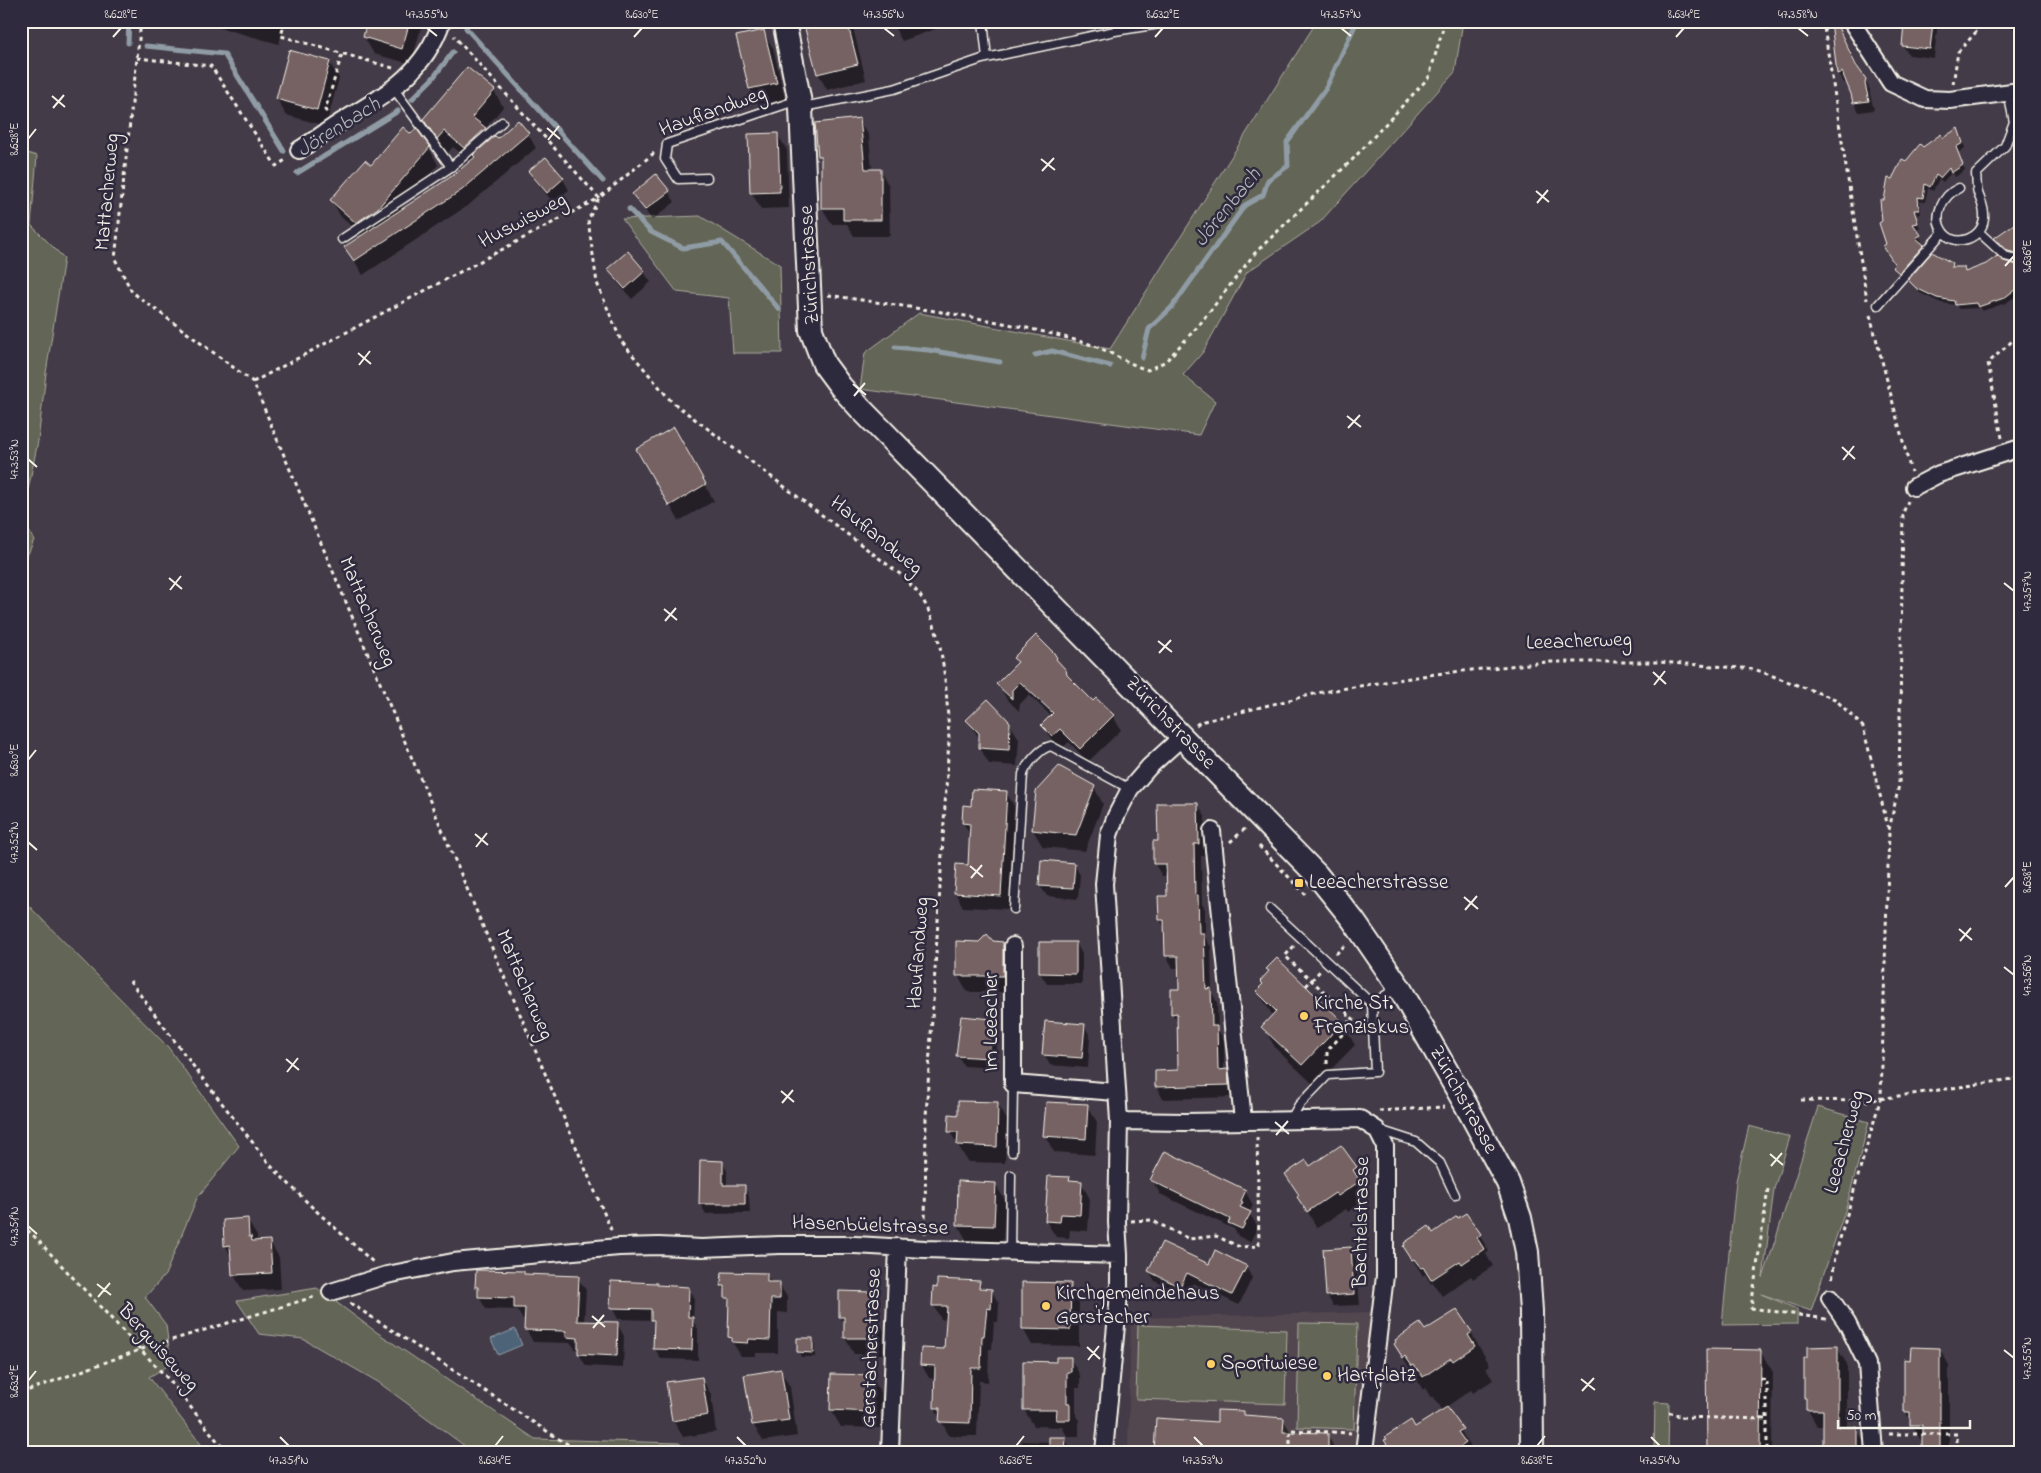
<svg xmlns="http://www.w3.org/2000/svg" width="2041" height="1473" viewBox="0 0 2041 1473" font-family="'Indie Flower',sans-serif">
  <rect width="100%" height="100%" fill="#443b48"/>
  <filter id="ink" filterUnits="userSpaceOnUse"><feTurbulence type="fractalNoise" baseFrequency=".02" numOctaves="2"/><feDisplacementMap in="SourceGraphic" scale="10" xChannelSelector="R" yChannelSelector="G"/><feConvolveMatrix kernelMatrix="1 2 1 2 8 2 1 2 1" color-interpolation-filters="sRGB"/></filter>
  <g filter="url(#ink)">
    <!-- built -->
    <path fill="#534750" d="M1381 1312 1364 1452H1128L1131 1318Z"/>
    <!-- green -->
    <path fill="#636557" stroke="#acaba0" d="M1317 21H1463L1455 72 1320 222 1247 272 1203 352 1183 375 1215 401 1199 435 860 389 865 353 919 313 1110 349Z
      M21 151 37 156 31 225 64 258 46 373 38 441 22 519 34 540 21 570Z
      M700 216 780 265 782 353H733L729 298 677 292 622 219Z
      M21 898 168 1047 239 1146 197 1198 165 1275 145 1297 166 1325 171 1364 149 1377 207 1452H21Z
      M1818 1107 1869 1122 1846 1208 1811 1311 1761 1294 1797 1309V1324L1722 1325 1736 1181 1749 1126 1790 1137 1774 1189 1763 1278Z
      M317 1288 375 1331 535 1439 679 1443 690 1452H473L378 1382 303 1339 259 1334 237 1301Z
      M1299 1323 1357 1324 1354 1429 1297 1427Z
      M1138 1325 1287 1330 1285 1404 1136 1399Z
      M1655 1402 1669 1403 1668 1452H1654Z"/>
    <!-- water -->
    <path fill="#4d6478" stroke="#909ca5" d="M515 1329 522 1345 498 1355 491 1339Z"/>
    <!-- shadow -->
    <path fill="#0007" d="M195 21H285L279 44Z
      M369 21H423L411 64 374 54 364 37Z
      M824 21H848L854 32 866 80 827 90 818 73Z
      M891 21H958L902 41Z
      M1000 21H1047V24L1002 25Z
      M1833 21 1838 27 1870 90V94L1874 110 1859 112 1854 102 1847 82 1844 83 1838 74Z
      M1916 21H1938L1934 58 1909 55 1903 46 1916 26Z
      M2005 21H2020V35L2018 32Z
      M763 31 773 48 785 99 759 105 750 89 737 37Z
      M329 62 339 78 326 126 286 115 277 99Z
      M494 91 503 107 485 129 492 140 528 134 536 148 470 204 363 275 346 247 363 236 341 217 332 201 371 167 429 148 438 165 398 212 456 175 472 162 453 147 447 154 425 119Z
      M859 120 869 136 872 170H880L889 186 890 236H854L847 224H832L822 208V162L819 155Z
      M777 134 787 150 789 208 761 209 751 192Z
      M1960 134 1965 148 1958 153 1965 170 1955 177 1952 172 1943 182 1939 179 1933 191 1928 188 1925 202 1920 201 1921 214 1915 215 1920 228 1915 229 1922 241 1919 243 1926 251 1902 277 1894 267 1896 265 1887 244 1884 222 1885 201 1893 180 1906 163 1922 149Z
      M530 171 563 179 569 190 553 202 536 182Z
      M668 191 675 202 652 220 633 194Z
      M2020 222V258L2012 256 1996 239Z
      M627 253 644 272 651 282 632 299 615 280 609 269Z
      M2003 263 2020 267V293L2006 303 1982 311 1980 308 1959 309 1956 305 1941 303 1920 293 1909 280 1951 264 1954 269 1964 268 1966 273Z
      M673 429 714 501 679 521 638 449Z
      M1053 654 1072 682 1093 703 1113 716 1121 730 1088 762 1069 742 1061 749 1051 739 1043 725 1052 717 1029 695 1020 704 1019 711 1006 698 998 684 1018 664 1015 658Z
      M968 720 1009 722 1019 739 1017 766 989 764 980 748V740Z
      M1094 787 1103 804 1085 851 1043 847 1033 830Z
      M1006 792 1014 806 1009 909 963 907 955 893 970 866 971 836 963 823 972 807Z
      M1197 804 1205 816 1206 856H1201L1202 904 1205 909V937L1211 947 1212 993 1217 1002 1218 1030 1224 1040V1071H1227L1234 1083 1236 1097 1163 1099 1156 1086 1180 1072 1178 1023 1172 1013 1180 990 1179 968H1173L1166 955V930L1160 920 1168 897V876H1162L1154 863 1159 842Z
      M1074 864 1080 875 1078 899 1047 896 1040 886Z
      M992 943H1002L1012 959V992H967L958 976Z
      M1076 943 1082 954V984H1047L1040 973Z
      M1268 969 1342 1023 1355 1045 1315 1086 1276 1049 1263 1027 1273 1016 1258 992 1264 985 1261 981 1270 972Z
      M991 1020 998 1031 995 1068 964 1066 957 1056Z
      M1084 1025 1090 1036 1088 1068 1050 1065 1044 1055Z
      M997 1103 1007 1120 1005 1163 968 1162 950 1132 959 1116Z
      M1087 1106 1097 1122 1095 1155 1054 1152 1045 1136Z
      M1341 1147 1366 1184 1362 1186 1369 1198 1348 1212 1346 1209 1317 1228 1286 1174 1310 1168Z
      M701 1162H722L727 1171V1187L744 1186 749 1196 750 1213 706 1214 700 1204Z
      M1069 1179 1071 1182H1081L1090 1199 1088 1231 1070 1230 1069 1238 1056 1237 1046 1221Z
      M1152 1180 1245 1191 1253 1205 1249 1213 1258 1227 1250 1242 1238 1236 1234 1229 1160 1194Z
      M995 1184 1005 1200 1003 1242 967 1241 958 1225Z
      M1466 1214 1489 1251 1486 1254 1493 1266 1473 1279 1471 1276 1442 1296 1433 1283 1431 1284 1425 1274 1423 1276 1404 1246 1433 1234Z
      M247 1220 257 1236V1242L269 1241 279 1257 281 1289 243 1291 234 1275 232 1258 225 1245Z
      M1350 1249 1356 1259 1360 1305 1333 1306 1327 1295Z
      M1209 1266 1246 1267 1252 1278 1239 1305 1193 1283 1186 1297 1155 1281 1149 1271Z
      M524 1273 525 1275 578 1278 586 1290 584 1322 617 1323 624 1336 623 1368 586 1366 579 1354V1349H575L571 1343 533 1342 526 1329V1320H523L517 1310 486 1309 479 1297V1292L476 1286Z
      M766 1274 772 1283 779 1284 787 1297V1313L778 1312V1353H756V1356H741L729 1337 730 1305 722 1285Z
      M979 1282 983 1290H991L999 1304 998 1322H994L992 1349H989L988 1382 979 1381 977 1436H949L935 1408 936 1379 929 1378 921 1364 945 1351 947 1320 941 1319 933 1305Z
      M1070 1284 1079 1300V1346L1032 1345 1023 1329Z
      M658 1287 688 1288 694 1298 693 1321 698 1329V1360L661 1359 655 1349V1325L652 1320 618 1319 612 1308Z
      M870 1293 880 1309V1324L884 1331 883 1354H854L845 1338V1325L840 1317Z
      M1424 1332 1471 1333 1490 1365 1486 1368 1493 1380 1473 1393 1471 1390 1446 1407 1474 1452H1392L1415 1429 1443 1411 1433 1396 1431 1398 1425 1388 1423 1390 1395 1344Z
      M812 1339 815 1344V1357H801L799 1352Z
      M1837 1348 1847 1364V1428H1856L1866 1444V1452H1824V1426H1817L1808 1410 1807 1402 1805 1398Z
      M1940 1349 1949 1365V1446L1954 1452H1923V1441H1921L1905 1411 1912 1361Z
      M1760 1351 1773 1372 1772 1452H1708Z
      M1070 1358 1080 1375V1388H1076V1416L1079 1420V1436H1067L1062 1427 1034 1426 1024 1410Z
      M780 1370 790 1387 797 1436 763 1441 753 1424Z
      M832 1375 871 1377 881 1393 880 1428 841 1427 831 1410Z
      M702 1378 711 1395 716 1432 683 1437 673 1420Z
      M1244 1413 1246 1417 1283 1419 1292 1434 1328 1435 1336 1452H1145V1447H1156Z
      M1065 1439 1073 1452H1017L1018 1443H1022V1441L1050 1442Z"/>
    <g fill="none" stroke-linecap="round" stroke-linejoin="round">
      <!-- stream -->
      <path stroke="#909ca5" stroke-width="5" d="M467 21 466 28 603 181
        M128 43 129 21
        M146 46 224 54 284 151
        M412 99 433 78 453 52
        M297 173 398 111
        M629 209 651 232 683 248 722 242 779 309
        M895 347 928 350 1000 362
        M1035 355 1052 351 1110 366
        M1142 358 1149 329 1172 307 1245 205 1263 195 1268 180 1288 166 1287 142 1326 88 1357 21"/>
    </g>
    <!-- building -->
    <path fill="#766263" stroke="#f4f1e8" d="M367 21H410L402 49 363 37Z
      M819 21H847L858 64 817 74 804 25Z
      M1831 21H1835L1856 65 1866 79 1865 84 1869 101 1853 103 1851 94 1842 72 1837 74Z
      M1915 21 1933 23 1930 49 1902 46 1904 23 1915 24Z
      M764 30 777 83 749 89 736 36Z
      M289 50 330 61 317 110 276 99Z
      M467 67 495 90 472 117 486 128 464 148 444 131 437 139 423 119Z
      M860 118 865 169H881V220H843V208H821V156H818L815 123Z
      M518 120 529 133 462 190 354 261 344 247 455 174 475 157 473 155 495 136 498 138Z
      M403 127 411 134 416 128 430 147 378 208 356 223 330 200 365 160 371 165Z
      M1958 128 1963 143 1956 147 1963 165 1951 173 1949 168 1940 178 1936 175 1930 187 1925 184 1923 198 1918 197 1919 210H1914L1918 223 1913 224 1921 235 1916 238 1924 245 1899 273 1892 267 1895 265 1883 246 1886 244 1879 223 1882 221 1880 200H1884L1888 178 1892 179 1902 159 1906 161 1920 144 1923 147 1941 134 1943 138Z
      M778 133 780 192 750 193 748 134Z
      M546 157 564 178 547 193 528 171Z
      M656 174 670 191 645 210 632 194Z
      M2020 220V254L2008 251 1994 238Z
      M628 251 645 271 625 289 607 269Z
      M1932 252 1952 263 1951 267H1964L1965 272 1986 264 1997 256 2004 261 2020 266V286L2004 298 1978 307 1976 303 1955 305 1954 301 1937 298 1916 288 1908 280Z
      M674 427 706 484 669 506 636 449Z
      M1036 635 1054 653 1057 658 1056 659 1066 670 1067 675 1093 701 1096 698 1114 715 1080 749 1060 729 1052 736 1041 725 1053 713 1020 682 1012 690V699L996 684 1018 662 1013 658Z
      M988 699 1010 722 1009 750 979 748V733L966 720Z
      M1059 766 1095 786 1076 835 1032 830 1036 791Z
      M972 789 1007 791 1001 896 954 893 956 864 968 865 970 824 962 823 963 805 971 806Z
      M1157 803H1198L1199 844H1194L1195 895H1198L1199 933H1204L1206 989 1211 988 1212 1026H1217L1218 1070 1228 1069 1229 1085 1155 1087V1071L1178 1070 1177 1013 1171 1014V989H1179L1178 956H1165L1164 920H1159L1158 896H1167L1166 864H1153V841H1158Z
      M1041 860 1075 863 1073 888 1039 886Z
      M987 934 993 941 1003 942V976H956V941L979 942Z
      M1039 942H1076V974L1039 973Z
      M1277 958 1343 1022 1302 1065 1261 1027 1276 1011 1256 991 1263 984 1260 981 1269 971 1266 969Z
      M961 1016 992 1019 989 1058 956 1056Z
      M1045 1021 1085 1024 1082 1058 1042 1055Z
      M958 1101 998 1102 997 1147 957 1145 958 1132H948L949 1114 958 1115Z
      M1046 1102 1088 1104 1086 1139 1043 1136Z
      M1341 1145 1357 1167 1353 1170 1360 1181 1338 1196 1335 1193 1307 1212 1297 1197 1299 1195 1285 1174 1306 1160 1310 1166Z
      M1165 1151 1246 1190 1241 1201 1243 1202 1240 1207 1251 1212 1242 1229 1228 1223 1230 1219 1150 1180Z
      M700 1160 723 1161V1185H745V1204H699Z
      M1048 1176 1070 1177 1069 1180 1082 1181 1080 1215 1061 1214 1060 1222 1045 1221Z
      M958 1181 996 1183 994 1226 957 1225Z
      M1466 1213 1481 1234 1477 1238 1484 1249 1462 1264 1460 1261 1431 1280 1423 1267 1421 1268 1414 1259 1412 1260 1403 1246 1405 1245 1404 1243 1429 1226 1433 1233 1457 1216 1458 1218Z
      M248 1218 249 1237 251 1236 252 1241 270 1240 272 1273 232 1275 230 1245 224 1246 223 1220Z
      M1162 1242 1209 1264 1215 1250 1247 1266 1232 1295 1187 1273 1180 1287 1148 1271Z
      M1351 1247 1354 1294 1326 1296 1323 1249Z
      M476 1270 524 1271V1274L579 1276 577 1321 618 1322 617 1356 578 1354V1338L566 1337V1331L524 1330 525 1308H514V1298L478 1297V1287H475Z
      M722 1272 767 1273V1282H780V1299H771L770 1340 749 1339 748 1343 732 1342V1338L728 1337 729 1298H725V1286H721Z
      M937 1279 980 1281 979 1288 992 1289 991 1309 987 1308 984 1336H982L981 1368H971L970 1423 939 1422 940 1408H934L935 1366 920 1365 921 1348 944 1349 947 1306H932L933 1287 937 1288Z
      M611 1281 657 1283V1285L689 1287 688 1317H693L692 1350 653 1349 654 1320H651V1309L610 1308Z
      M1022 1282 1071 1283 1070 1330 1022 1329Z
      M839 1291 871 1292V1314L875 1313V1338H844V1317H839Z
      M1457 1310 1472 1332 1468 1335 1475 1346 1453 1361 1451 1358 1423 1377 1414 1365 1412 1366 1405 1356 1403 1358 1394 1344 1396 1342 1395 1340 1420 1323 1425 1330Z
      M797 1338H813V1353L797 1352Z
      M1838 1346V1427H1857V1452H1823V1410H1806V1398H1804V1358H1807V1347Z
      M1911 1347 1940 1348V1452H1922V1425H1910V1412H1904V1359L1910 1360Z
      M1706 1349 1761 1350 1760 1452H1707Z
      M1056 1357H1071V1372H1067V1403H1070V1420H1056L1057 1410H1023V1361L1056 1362Z
      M781 1369 789 1420 752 1425 744 1375Z
      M831 1374 872 1375 871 1412 830 1410Z
      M702 1377 708 1415 672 1421 666 1382Z
      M1447 1407 1463 1429 1458 1432 1466 1443 1453 1452H1392L1384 1440 1387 1439 1385 1437 1411 1420 1415 1427Z
      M1217 1410 1244 1411V1415L1284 1418 1283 1432 1328 1433V1452H1154L1156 1418 1217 1422Z
      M1049 1437H1066L1065 1452H1049Z"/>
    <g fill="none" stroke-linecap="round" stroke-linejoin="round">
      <defs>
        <path id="service" d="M983 21 987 58
          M394 89 451 167 502 122
          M803 107 894 89 982 59 1115 31 1178 21
          M707 178 678 179 665 159 667 144 798 100
          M1959 188C1943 195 1931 217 1944 233 1957 248 1982 238 1984 219 1985 208 1981 202 1978 193 1976 187 1977 180 1976 174L2005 146 2014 122 2008 93
          M1979 232 2005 256 2020 260
          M342 239 451 167
          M1878 305 1943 232
          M1014 909 1023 774C1027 764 1040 748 1051 746L1130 789
          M1270 909 1372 1004
          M1291 1119 1299 1105 1328 1075 1375 1072 1372 1004 1398 987
          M1379 1130 1416 1142 1440 1163 1455 1195
          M1012 1152 1013 1084
          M1010 1252 1011 1175"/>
        <path id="minor" d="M1851 21 1891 83 1925 99 1950 100 2020 91
          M299 150C313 141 327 131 341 122 385 95 424 74 442 21
          M1914 487 1939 474 2020 448
          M1212 831 1243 1120
          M1013 946V1084L1116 1092
          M1119 1121 1185 1122 1360 1119 1377 1130 1385 1146V1276L1364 1452
          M331 1292 387 1275 453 1262 619 1247 659 1246 702 1248 779 1245H855L925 1249 1119 1255
          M1830 1298 1847 1323 1867 1364 1874 1452
          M890 1452 898 1247
          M1104 1452 1119 1294V1255L1117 1222 1119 1121 1104 884 1109 835 1116 816 1130 789 1149 767 1183 736"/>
        <path id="secondary" d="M784 21 801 108 811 330 824 364 841 387 861 409 1317 875 1353 920 1399 987 1466 1105 1508 1183 1520 1218 1527 1252 1531 1311 1532 1452"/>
      </defs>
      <!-- service casing -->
      <use href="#service" stroke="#f4f1e8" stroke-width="11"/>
      <!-- minor casing -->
      <use href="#minor" stroke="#f4f1e8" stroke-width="20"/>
      <!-- secondary casing -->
      <use href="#secondary" stroke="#f4f1e8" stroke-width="26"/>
      <!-- path -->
      <path stroke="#f4f1e8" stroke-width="3" stroke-dasharray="4 4" stroke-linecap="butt" d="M141 21 115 259 132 292 253 382 612 1232
        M285 21 281 36 393 68
        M1690 21 1701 24 1770 27 1795 21
        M1823 21 1867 300
        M137 58 211 66 276 166 287 159
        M1953 84 1958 52 1986 21
        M327 112 325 110 342 54
        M654 153 599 198 588 220 597 283 621 341 671 401 900 574C906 580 913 587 919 594 945 630 947 697 949 740L926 1117 925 1235
        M828 295C913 308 999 318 1082 342 1106 348 1125 363 1148 370L1166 361 1200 324 1255 253 1353 159 1429 77 1445 21
        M1870 315 1911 472
        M253 382 599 198 454 36
        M2002 438 1988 363 2020 334
        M1196 725 1200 722 1322 692 1435 674 1547 662H1658L1754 669 1835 699 1863 727 1889 831 1881 1097 1835 1256 1832 1282
        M1889 830 1899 785 1903 513 1908 501
        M1230 842 1246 828
        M1259 846 1305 894
        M1294 946 1285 956 1360 1025
        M1336 954 1346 944
        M130 981 200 1075 271 1166 313 1208 374 1263
        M1306 986 1320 971
        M1327 1064V1051L1349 1027 1348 1014
        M1801 1100 1865 1101 2020 1078
        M1379 1111 1445 1107
        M1768 1189 1751 1308 1826 1319
        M1131 1221 1151 1220 1189 1239 1216 1236 1240 1247 1259 1246 1257 1136
        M21 1225 32 1234 170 1381 226 1452
        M350 1303 559 1439 581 1452
        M1761 1379 1767 1380V1452
        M21 1393 142 1349 317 1296
        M1669 1413H1677V1417L1767 1419
        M1889 1434H1957V1452
        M1198 1451H1217
        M1290 1452V1430L1351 1433"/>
      <!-- service -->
      <use href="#service" stroke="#2f2a3d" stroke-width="8"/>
      <!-- minor -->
      <use href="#minor" stroke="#2f2a3d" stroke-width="16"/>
      <!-- secondary -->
      <use href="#secondary" stroke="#2f2a3d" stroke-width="22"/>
    </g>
  </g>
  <!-- ticks -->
  <path fill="none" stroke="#f4f1e8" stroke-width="2" d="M427 28 437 36M884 28 894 36M1341 28 1351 36M1798 28 1808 36M113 37 121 28M634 37 642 28M1155 37 1163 28M1676 37 1684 28M52 96 65 107M53 108 64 95M547 128 560 139M28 139 36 129M548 140 559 126M1041 159 1055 170M1042 171 1054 158M1536 191 1549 202M1537 203 1548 190M2005 266 2014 256M358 353 371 364M359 365 370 351M853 384 866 395M854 396 865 383M1347 416 1361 427M1348 428 1360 415M1842 447 1855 459M28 459 37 467M1843 460 1854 446M169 578 182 589M2004 583 2014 591M170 590 181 576M664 609 677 620M665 621 676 608M1158 641 1172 652M1159 653 1171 640M1653 672 1666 684M1654 685 1665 671M28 760 36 750M475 834 488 845M28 842 37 850M476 847 487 833M970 866 983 877M971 878 982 865M2005 887 2014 877M1464 897 1478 909M1465 910 1477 896M1959 929 1972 940M1960 941 1971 928M2004 967 2014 975M286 1059 299 1070M287 1072 298 1058M781 1091 794 1102M782 1103 793 1090M1275 1122 1289 1134M1276 1135 1288 1121M1770 1154 1783 1165M1771 1166 1782 1153M28 1226 37 1234M97 1284 111 1295M98 1297 110 1283M592 1316 605 1327M593 1328 604 1315M1087 1347 1100 1359M2004 1350 2014 1358M1088 1360 1099 1346M1581 1379 1595 1390M28 1381 36 1371M1582 1391 1594 1378M280 1437 289 1446M737 1437 746 1446M1194 1437 1203 1446M1651 1437 1660 1446M495 1446 503 1436M1016 1446 1024 1436M1537 1446 1545 1436"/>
  <!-- markers -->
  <g fill="#ffd166" stroke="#2f2a3d" stroke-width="2">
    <rect x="1294" y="878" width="10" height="10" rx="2.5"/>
    <circle cx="1304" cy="1016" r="5"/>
    <circle cx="1046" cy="1306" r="5"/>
    <circle cx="1211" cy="1364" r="5"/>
    <circle cx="1327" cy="1376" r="5"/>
  </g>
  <g text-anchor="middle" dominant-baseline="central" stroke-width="5" stroke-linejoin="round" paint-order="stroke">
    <!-- street labels -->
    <g font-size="21" fill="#f4f1e8" stroke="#2f2a3d">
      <text transform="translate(713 112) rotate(-20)">Hauflandweg</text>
      <text transform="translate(108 192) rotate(-85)">Mattacherweg</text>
      <text transform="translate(523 221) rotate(-28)">Huswisweg</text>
      <text transform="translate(810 265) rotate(-93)">Zürichstrasse</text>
      <text transform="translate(876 536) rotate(39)">Hauflandweg</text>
      <text transform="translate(367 612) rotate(67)">Mattacherweg</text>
      <text transform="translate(1579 642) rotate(-2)">Leeacherweg</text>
      <text transform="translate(1170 723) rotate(46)">Zürichstrasse</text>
      <text transform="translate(919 953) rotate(-86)">Hauflandweg</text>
      <text transform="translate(524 985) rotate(67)">Mattacherweg</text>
      <text transform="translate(992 1022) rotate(-90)">Im Leeacher</text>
      <text transform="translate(1463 1100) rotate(61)">Zürichstrasse</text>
      <text transform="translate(1845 1142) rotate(-75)">Leeacherweg</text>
      <text transform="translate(1362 1222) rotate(-89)">Bachtelstrasse</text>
      <text transform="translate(870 1226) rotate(2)">Hasenbüelstrasse</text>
      <text transform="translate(158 1348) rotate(48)">Bergwiseweg</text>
      <text transform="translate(872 1348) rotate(-88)">Gerstacherstrasse</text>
    </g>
    <!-- poi labels -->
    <g font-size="21" fill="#f4f1e8" stroke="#2f2a3d" text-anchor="start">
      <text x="1309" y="883">Leeacherstrasse</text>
      <text x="1314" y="1004">Kirche St.<tspan x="1314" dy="24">Franziskus</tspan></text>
      <text x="1056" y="1294">Kirchgemeindehaus<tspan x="1056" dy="24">Gerstacher</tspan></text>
      <text x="1221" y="1364">Sportwiese</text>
      <text x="1337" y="1376">Hartplatz</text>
    </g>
    <!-- water labels -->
    <g font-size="22" font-style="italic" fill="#b1b9bb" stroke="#2f2a3d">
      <text transform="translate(339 128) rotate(-32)">Jörenbach</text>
      <text transform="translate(1228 208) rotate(-51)">Jörenbach</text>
    </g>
  </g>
  <!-- margin -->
  <rect width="2041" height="1473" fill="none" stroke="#2f2a3d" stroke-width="55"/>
  <!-- scale -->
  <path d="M1838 1420v8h132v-8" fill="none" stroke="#f4f1e8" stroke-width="2.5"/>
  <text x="1846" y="1420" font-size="15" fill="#f4f1e8" stroke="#2f2a3d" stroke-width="4" paint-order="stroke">50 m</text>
  <rect x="28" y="28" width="1986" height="1418" fill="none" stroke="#f4f1e8" stroke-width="2"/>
  <g font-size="12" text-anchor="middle" fill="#f4f1e8">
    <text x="121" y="18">8.628°E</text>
    <text x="427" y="18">47.355°N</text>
    <text x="642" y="18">8.630°E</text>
    <text x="884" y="18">47.356°N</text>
    <text x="1163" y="18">8.632°E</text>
    <text x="1341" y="18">47.357°N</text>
    <text x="1684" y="18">8.634°E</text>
    <text x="1798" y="18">47.358°N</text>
    <text transform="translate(14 139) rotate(-90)" y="4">8.628°E</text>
    <text transform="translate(2027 256) rotate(-90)" y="4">8.636°E</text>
    <text transform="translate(14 459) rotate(-90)" y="4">47.353°N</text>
    <text transform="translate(2027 591) rotate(-90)" y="4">47.357°N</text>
    <text transform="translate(14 760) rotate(-90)" y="4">8.630°E</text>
    <text transform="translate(14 842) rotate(-90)" y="4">47.352°N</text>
    <text transform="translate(2027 877) rotate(-90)" y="4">8.638°E</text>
    <text transform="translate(2027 975) rotate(-90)" y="4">47.356°N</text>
    <text transform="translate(14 1226) rotate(-90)" y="4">47.351°N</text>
    <text transform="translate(2027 1358) rotate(-90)" y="4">47.355°N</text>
    <text transform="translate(14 1381) rotate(-90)" y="4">8.632°E</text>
    <text x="289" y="1464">47.351°N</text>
    <text x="495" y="1464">8.634°E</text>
    <text x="746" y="1464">47.352°N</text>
    <text x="1016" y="1464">8.636°E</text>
    <text x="1203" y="1464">47.353°N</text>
    <text x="1537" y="1464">8.638°E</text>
    <text x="1660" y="1464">47.354°N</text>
  </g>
</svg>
